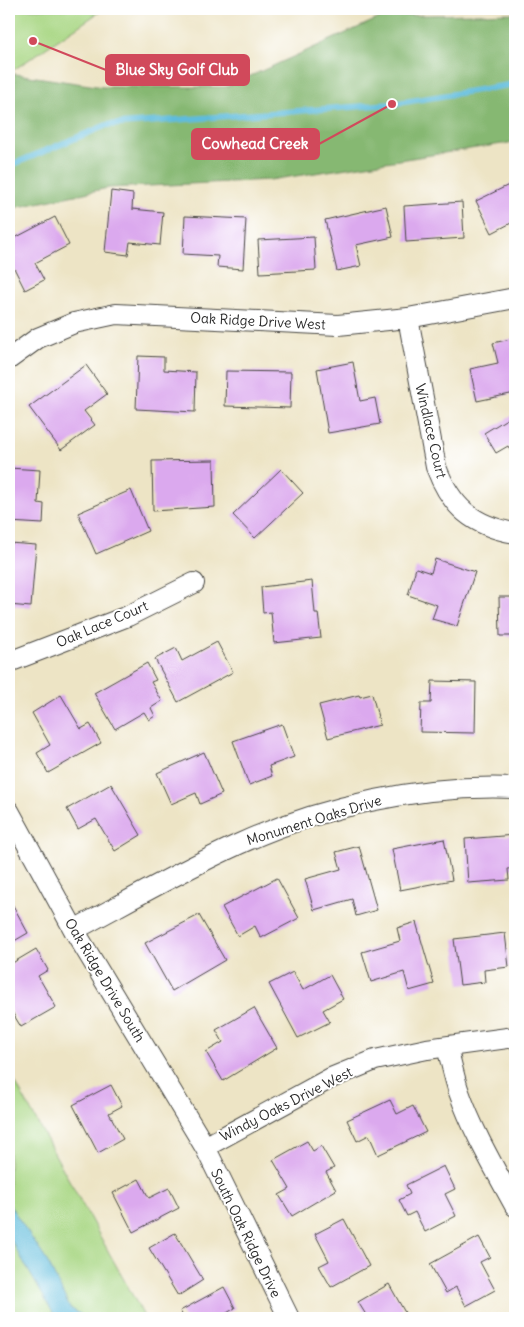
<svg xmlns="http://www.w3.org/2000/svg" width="524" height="1327" viewBox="0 0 524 1327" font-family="Delius,sans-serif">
  <rect width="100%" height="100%" fill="#fff"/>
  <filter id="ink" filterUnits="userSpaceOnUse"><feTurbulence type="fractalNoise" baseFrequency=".02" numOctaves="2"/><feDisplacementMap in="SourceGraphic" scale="10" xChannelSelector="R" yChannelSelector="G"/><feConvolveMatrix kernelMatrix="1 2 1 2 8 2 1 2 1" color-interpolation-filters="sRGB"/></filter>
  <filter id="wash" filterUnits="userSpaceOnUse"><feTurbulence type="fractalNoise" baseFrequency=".0096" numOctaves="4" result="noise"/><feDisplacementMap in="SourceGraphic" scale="20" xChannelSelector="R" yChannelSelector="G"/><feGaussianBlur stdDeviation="1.12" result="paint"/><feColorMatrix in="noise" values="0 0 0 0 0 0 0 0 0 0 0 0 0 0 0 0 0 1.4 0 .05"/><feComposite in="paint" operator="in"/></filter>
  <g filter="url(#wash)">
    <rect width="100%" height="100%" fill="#ede4c5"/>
    <!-- green -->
    <path fill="#a9d784" stroke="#6a8158" d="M9 9H104L9 73Z
      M9 1071 145 1318H9Z"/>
    <!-- forest -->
    <path fill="#86b872" stroke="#58724e" d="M515 13V142L270 180 108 188 9 209V73L103 87H226L384 16Z"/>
    <!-- water -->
    <path fill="#5ebcdc" stroke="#447484" d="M9 1204 47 1261 70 1308 87 1318H56L9 1237Z"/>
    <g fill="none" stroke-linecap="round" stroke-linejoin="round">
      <!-- stream -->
      <path stroke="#5ebcdc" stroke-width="6" d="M9 166 107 125 392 104 515 84"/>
    </g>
    <g id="blocks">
      <!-- building -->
      <path fill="#dba9ee" d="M515 182V221L492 233 476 201Z
        M111 191 133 194 132 209 163 212 160 245 130 242 128 255 105 252Z
        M462 202 464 238 406 242 404 206Z
        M386 206 393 237 356 245 361 266 337 271 325 220Z
        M185 216 246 219 243 269 217 267 218 256 183 254Z
        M55 217 69 245 35 263 44 280 25 290 9 258V241Z
        M314 237 316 270 260 273 258 240Z
        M515 338V393L477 401 470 369 498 363 493 343Z
        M138 356 164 357V370L196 372 195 412 136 409Z
        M353 362 360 401 375 398 380 424 328 433 317 369Z
        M86 365 107 394 84 411 95 425 61 450 29 407Z
        M226 371 291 372 290 408 225 406Z
        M515 414V459L508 446 496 453 484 433Z
        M214 460 215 507 153 511 152 461Z
        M9 468 40 470 38 503 44 504 43 524 9 522Z
        M281 469 303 493 255 538 233 515Z
        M131 490 148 531 96 554 78 513Z
        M9 543 36 545 31 607 9 605Z
        M435 559 475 572 457 626 432 619 437 605 408 595 416 568 431 573Z
        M312 581 315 613H318L321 638 274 643 271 612 263 613 261 587Z
        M499 597H515V636H500Z
        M217 642 233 672 178 702 155 659 176 648 182 661Z
        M147 663 156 680 151 682 162 701 151 708 155 716 149 720 144 712 115 729 94 693Z
        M432 681 476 682 475 733 420 732 421 703H431Z
        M372 694 380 725 328 738 319 705 359 695 360 697Z
        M61 695 81 729 90 724 101 743 48 773 37 753 50 745 32 713Z
        M282 724 294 757 269 766 272 776 249 785 233 741Z
        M204 752 222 794 200 804 196 793 171 804 157 773Z
        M111 784 141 835 115 851 96 819 78 829 67 809Z
        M515 835V868L508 869 509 880 468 883 465 839Z
        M444 839 452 880 400 890 392 849Z
        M359 846 377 910 356 916 352 899 314 910 305 879 341 869 336 852Z
        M277 878 299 918 261 938 255 926 238 936 222 907Z
        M9 898 28 933 9 944Z
        M199 915 225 960 172 991 145 943Z
        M416 922 434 984 409 991 404 972 371 982 362 952 400 941 397 928Z
        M505 933 509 967 484 970 485 982 460 985 454 939Z
        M36 949 48 970 38 976 56 1007 21 1027 9 1007V965Z
        M293 972 303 990 330 975 343 999 323 1010 330 1022 298 1038 269 984Z
        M254 1008 277 1048 223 1081 206 1052 223 1042 216 1030Z
        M111 1085 122 1106 109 1113 123 1139 98 1153 73 1105Z
        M390 1100 397 1114 413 1106 426 1132 378 1155 369 1135 357 1141 347 1120Z
        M307 1141 313 1151 321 1146 334 1168 326 1172 336 1190 292 1216 279 1195 290 1189 273 1160Z
        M444 1166 455 1189 445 1194 456 1216 425 1232 415 1212 407 1216 399 1200 410 1194 406 1185Z
        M139 1179 149 1198 169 1188 179 1208 133 1232 113 1193Z
        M344 1219 369 1266 331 1287 319 1266 329 1261 315 1234Z
        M175 1233 203 1280 178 1296 149 1248Z
        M479 1237 490 1257 480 1262 495 1290 466 1306 456 1287 446 1293 430 1264Z
        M389 1284 408 1318H368L358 1302Z
        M224 1287 235 1308 222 1316 223 1318H184L180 1311Z"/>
    </g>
  </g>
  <g filter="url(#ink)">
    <use href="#blocks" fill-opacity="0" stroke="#484742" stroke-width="1"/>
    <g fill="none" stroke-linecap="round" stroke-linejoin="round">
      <defs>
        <path id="street" d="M408 318 436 467C451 507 473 526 515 533
          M9 359 38 338 74 323 116 314 338 325 408 318 515 298
          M9 662 128 616 194 583
          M9 811 74 930 205 1147 289 1318
          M74 930C128 901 182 870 239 844 322 806 424 784 515 788
          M447 1047C451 1062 454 1077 459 1092 473 1132 495 1169 515 1206
          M205 1147 331 1078 375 1060 427 1049 515 1037"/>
      </defs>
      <!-- street casing -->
      <use href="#street" stroke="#484742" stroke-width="22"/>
      <!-- street -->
      <use href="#street" stroke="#fff" stroke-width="20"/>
    </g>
  </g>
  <g text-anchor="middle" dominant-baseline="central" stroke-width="4" stroke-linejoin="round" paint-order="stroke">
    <!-- street labels -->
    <g font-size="14" fill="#2b2b2b" stroke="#fff">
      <text transform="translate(258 321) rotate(3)">Oak Ridge Drive West</text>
      <text transform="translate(431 431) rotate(77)">Windlace Court</text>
      <text transform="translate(102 624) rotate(-23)">Oak Lace Court</text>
      <text transform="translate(314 820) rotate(-17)">Monument Oaks Drive</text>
      <text transform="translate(105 980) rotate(59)">Oak Ridge Drive South</text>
      <text transform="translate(286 1104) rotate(-27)">Windy Oaks Drive West</text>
      <text transform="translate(246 1233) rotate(64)">South Oak Ridge Drive</text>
    </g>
  </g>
  <!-- callouts -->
  <path fill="none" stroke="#d1495b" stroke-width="2" d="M33 41L106 70M392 104L319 144"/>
  <g fill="#d1495b" stroke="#fff" stroke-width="2">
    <circle cx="33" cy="41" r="5"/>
    <circle cx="392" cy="104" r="5"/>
  </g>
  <g fill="#d1495b" stroke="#d1495b" stroke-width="2">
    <rect x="106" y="55" width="143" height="30" rx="5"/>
    <rect x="192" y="129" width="127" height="30" rx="5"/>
  </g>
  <g font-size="15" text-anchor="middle" font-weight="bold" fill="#fff">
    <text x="177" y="75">Blue Sky Golf Club</text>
    <text x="255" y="149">Cowhead Creek</text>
  </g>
  <!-- margin -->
  <rect width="524" height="1327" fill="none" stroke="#fff" stroke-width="30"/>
</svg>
